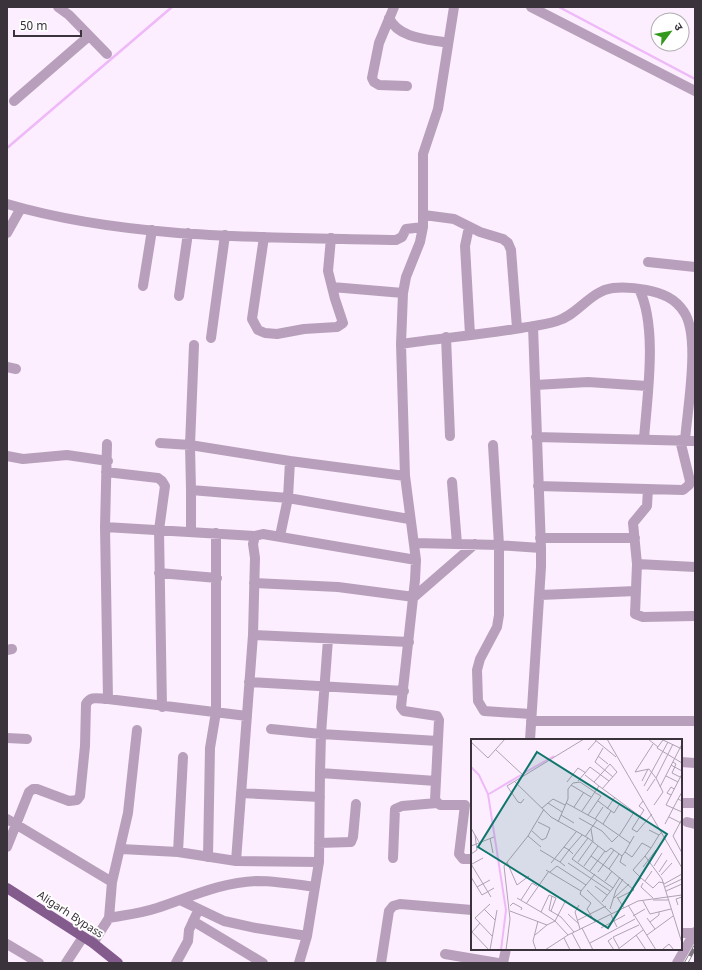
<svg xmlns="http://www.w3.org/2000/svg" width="702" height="970" viewBox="0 0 702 970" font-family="Georgia,'Noto Sans Devanagari',serif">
  <rect width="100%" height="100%" fill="#fceefe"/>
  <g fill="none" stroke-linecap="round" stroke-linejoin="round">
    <!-- stream -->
    <path stroke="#eeb8f9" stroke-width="2.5" d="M559 7 695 79
      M7 148 172 7"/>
    <!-- minor -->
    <path stroke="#b8a0bc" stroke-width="10" d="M58 7 69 15 107 54
      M394 7 379 43 372 78 374 82 379 85 407 86
      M454 7 438 109 423 154V227L420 242 406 277 403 293 401 344 405 476 416 560 415 580 401 707 404 711 437 716 439 720 435 800 440 805H465L459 854 463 859H472
      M531 7 695 91
      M389 18C399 39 428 39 448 43
      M14 101 89 36
      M7 204C130 240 268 237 396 240L402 237 406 229 423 227
      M424 215 454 219 480 232 503 239 508 243 511 250 517 328
      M469 227 465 246 470 335
      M7 233 21 208
      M264 237 252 319 258 330 265 333 277 334 304 329 337 327 343 323 335 299 328 271 331 238
      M648 262 695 267
      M143 286 152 230
      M332 287 403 293
      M639 289C658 327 647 397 644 439
      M179 296 188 233
      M446 337 450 436
      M211 338 225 235
      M401 344C441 338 481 335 521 328 533 326 545 325 557 321 578 315 590 291 613 288 624 287 636 288 646 290 662 293 675 298 684 312 701 337 687 410 685 441
      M7 367 16 369
      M535 385 588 382 647 386
      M536 437 695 441
      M160 443 190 445 290 461
      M493 445 499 545V615L497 627 480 659 477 670 478 701 484 711 531 714
      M7 456 23 459 67 455 108 461
      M106 472 158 478 162 481 165 486 159 530 162 707
      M452 482 457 544
      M538 486 683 490 689 485 690 481 680 440
      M648 489 647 506 633 523 637 564 635 614 643 617 695 616
      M191 490 190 445 194 345
      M105 527 255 536
      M191 532V490L288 498 290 461 405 476
      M280 536 288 498 409 519
      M540 538H635
      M414 543 499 545 541 548 533 326
      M637 564 695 567
      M159 573 217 578
      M254 583 338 587 414 597 475 544
      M540 595 636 591
      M253 635 409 642
      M328 639 321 734 320 773 436 781
      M7 650 12 649
      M249 682 404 691
      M108 699 247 716
      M531 721H695
      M271 729 321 734 438 741
      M7 738 27 739
      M530 740 541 567V548
      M681 762 695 763
      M241 793 320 797
      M681 803H695
      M7 819 112 882
      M687 822 695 824
      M319 843 351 842 353 837 356 804
      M7 847 29 792 33 789H37L69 801 77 800 80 796 85 746 86 704C91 695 99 699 108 699L105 527 107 444
      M121 849 178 852 236 861
      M178 852 183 757
      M208 857 210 748 216 712V533
      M393 858 395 809 402 806 437 803
      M319 862 236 861 253 635 255 558 253 544 255 536 263 534 416 560
      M180 900 224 921 256 928 307 936
      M109 918C125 915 142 913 157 908 190 897 222 882 257 881 276 881 295 884 315 887
      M193 921 263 963
      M681 933H695
      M93 943 109 918 112 882 128 813 137 730
      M7 944 39 963
      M445 954 498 963
      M66 963 83 937
      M176 963 188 941 189 930 196 915
      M299 963 307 936 319 862 320 773
      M381 963 389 911 393 906 400 904 472 910
      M503 963 506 949
      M677 963 695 932"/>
    <!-- major -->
    <path stroke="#845b8d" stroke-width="10" d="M7 888 93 943 118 963"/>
    <defs>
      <path id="rail" d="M686 963 695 947"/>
    </defs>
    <!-- rail casing -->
    <use href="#rail" stroke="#817883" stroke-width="4"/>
    <!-- rail -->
    <use href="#rail" stroke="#fff" stroke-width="2.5" stroke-dasharray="8" stroke-linecap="butt"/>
  </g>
  <g text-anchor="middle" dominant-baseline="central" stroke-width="4" stroke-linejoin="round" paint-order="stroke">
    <!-- street labels -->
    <g font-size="11" fill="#3a333b" stroke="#fff">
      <text transform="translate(70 915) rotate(33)">Aligarh Bypass</text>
    </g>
  </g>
  <!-- overview -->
  <g transform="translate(471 739)">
    <rect width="211" height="211" fill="#fceefe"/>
    <path fill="none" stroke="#eeb8f9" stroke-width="2" d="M0 28 8 36 17 55 35 171 30 211M53 34 83 17M18 55 50 36"/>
    <path fill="none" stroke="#aea3b0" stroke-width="1" d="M123 0 145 18M136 0 211 129M177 0 187 8M0 3 17 19 34 0M182 5 164 33 178 30 185 39 202 5M132 9 124 23 142 38M211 10 192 1 186 9 211 24M25 11 53 37M117 11 125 2M127 17 137 25M202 23 205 25 201 34 209 38M200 26 211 32M211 35 195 66 211 73M114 36 128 47M195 37 207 43M43 42 80 78 117 99 135 113 140 109 151 117 154 113 161 118 171 104 180 109 174 117 191 140 211 204M107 42 119 28 138 42M171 42 177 30M96 43 107 29 115 34M123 43 139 25 146 33 131 50M100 46 120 58M173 47 197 3M189 48 211 5M176 52 184 40M211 53 207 60 211 62M200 56 196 54 200 48 203 50M53 60 50 64 47 63 36 47 113 0M127 62 143 74 148 66M172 62 168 67 173 71 161 90 166 93 181 75M77 64 91 73M95 64 126 81 114 98M183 66 192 53 185 39M103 68 113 53M71 69 82 60 94 66M136 70 144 58M111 72 128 47 174 81M90 76 103 84M117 76 130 57 123 53M198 78 210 84M108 79 131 92 141 103 147 97M124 80 132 68M211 80 202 97 211 114M126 81 159 104M87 83 97 60V50L102 44 109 43 124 53M132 85 140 72M194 85 207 60M0 89 8 103M178 91 188 96 191 93M61 92 71 101 75 99 79 89 67 83M57 97 70 108M148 97 163 73M19 99 22 114M117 99 101 120 142 149 149 138M0 107 23 98M180 109 188 96M69 111 89 123M154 113 163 97M0 115 6 111 4 96M102 115 98 111 111 96M120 117 138 130 148 115M151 117 149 123 155 127M36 123 46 146 58 137M107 123 122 102 120 90M80 124 93 108M97 124 139 152M0 125 20 158M1 125 12 119M94 127 89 123 98 111 93 108 105 93M113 127 127 107M183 127 191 114M172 128 185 111M138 130 163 151 147 159M75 131 110 152 109 155 120 164 116 170 124 183M119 132 134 112M79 133 86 127 115 146M127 133 143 111M188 133 196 121M190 136 201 124M0 138 11 156 23 149M170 139 162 131 174 117M134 142 141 132M174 142 181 132M172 144 170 148 182 159M193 145 211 135M124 147 136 156M6 148 19 141M194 148 211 140M162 149 170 139 182 149 188 143 193 144M116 151 141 175M110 152 124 135M195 152 211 145M81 157 78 171 90 178 103 193M146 158 153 169M46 159 70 173M143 159 158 145M50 161 61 144 66 147M95 161 84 182 97 196M182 161H197M172 162 179 175 200 170M131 163 142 149M19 165 4 179 21 197M55 165 78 132M108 166 104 173 109 190M157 166 185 211M207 166 205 160 211 158M39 167 42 164 51 169 50 171M13 170 24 181M139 170 145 151 152 140M39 172 76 186 84 182 70 173 78 156 85 159 80 172M97 175 108 185M140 176 146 188M162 177 174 170M176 179 184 190M107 181 135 167M179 183 188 176V173M9 184 1 193 18 211M111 189 122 211M130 189 154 176M101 194 110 211M64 196 76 186M165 196 175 211M176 196 202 177M93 199 99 211M141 199 137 202 143 211M119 204 164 180M148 209 142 198 168 186M192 210 198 205 203 211M19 211 26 171M35 211 39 180 33 127 57 97 73 70M65 211 62 202 67 182M74 211 97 196 167 162 211 156M146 211 172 191"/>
    <path fill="#0f766e" fill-opacity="0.15" stroke="#0f766e" stroke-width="2" d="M66 13 196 95 137 189 7 108Z"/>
    <rect width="211" height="211" fill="none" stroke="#3a333b" stroke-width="2"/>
  </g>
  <!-- border -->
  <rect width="702" height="970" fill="none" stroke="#3a333b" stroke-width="16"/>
  <!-- north arrow -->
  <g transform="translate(670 32) rotate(58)"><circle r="19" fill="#ffffff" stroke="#b0adb1"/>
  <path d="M0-3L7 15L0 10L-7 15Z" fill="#34981d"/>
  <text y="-6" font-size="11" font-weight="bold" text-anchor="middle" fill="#3a333b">उ</text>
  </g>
  <!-- scale -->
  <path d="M14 30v6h67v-6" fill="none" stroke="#3a333b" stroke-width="2"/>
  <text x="20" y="30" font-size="12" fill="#3a333b" stroke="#ffffff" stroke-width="3" paint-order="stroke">50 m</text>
</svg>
